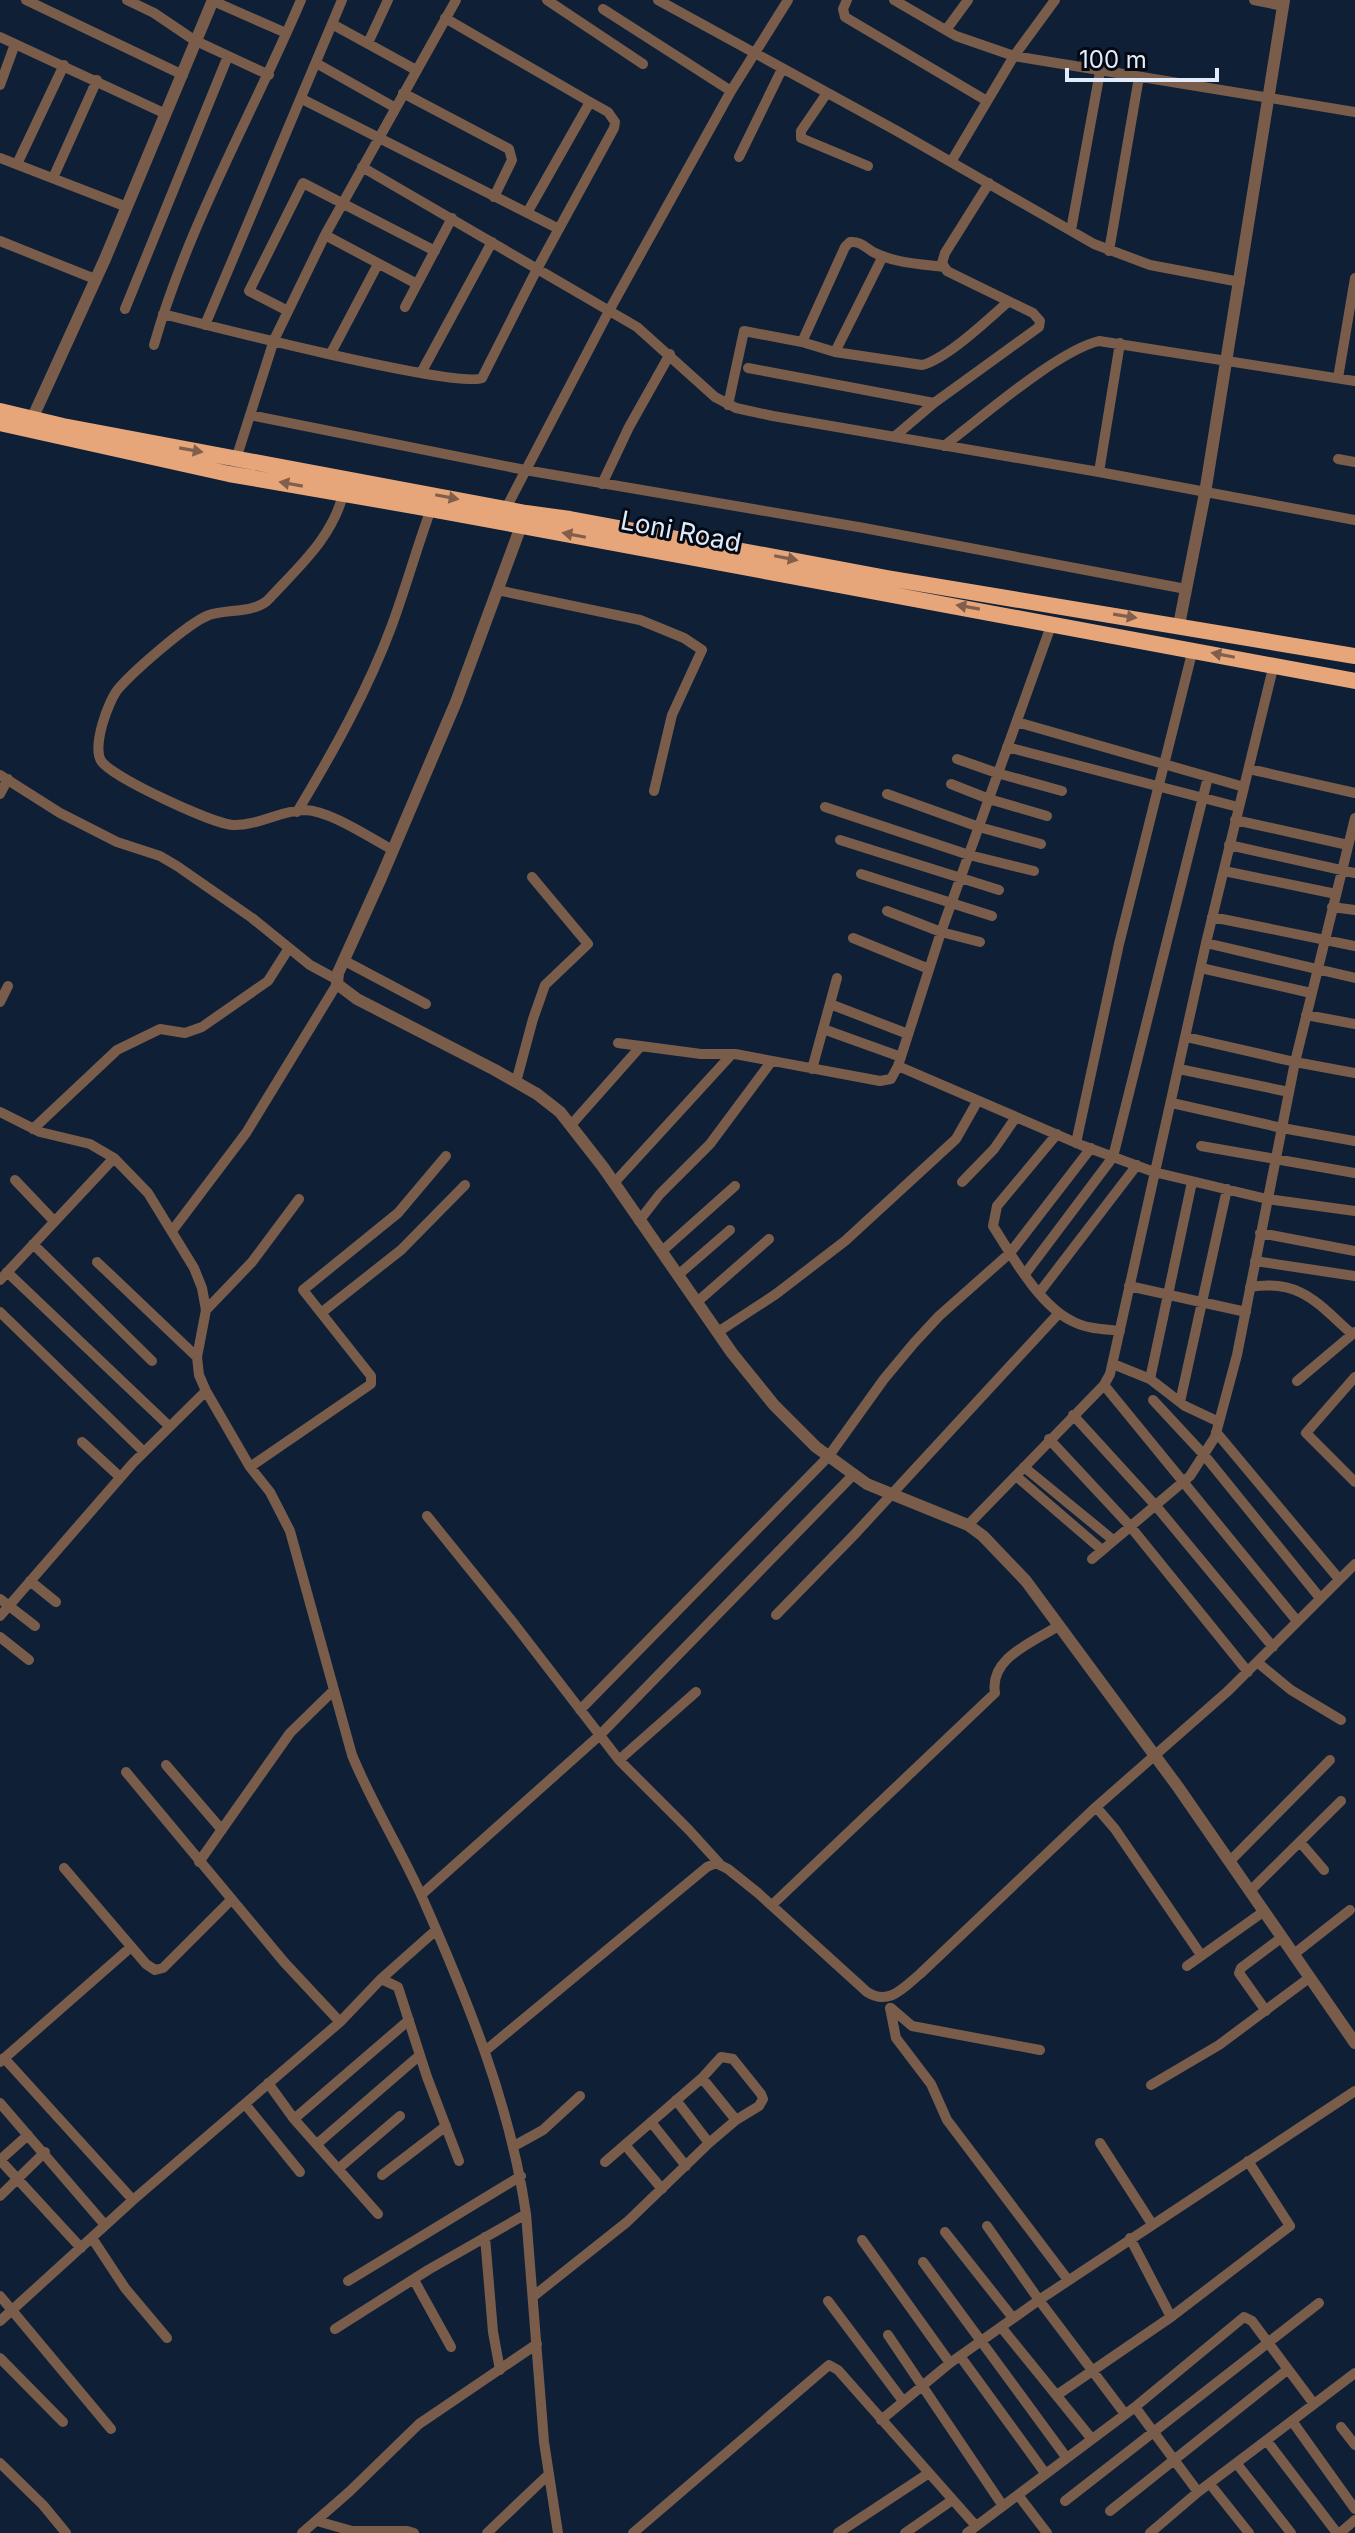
<svg xmlns="http://www.w3.org/2000/svg" width="1355" height="2533" viewBox="0 0 1355 2533" font-family="Inter,sans-serif">
  <rect width="100%" height="100%" fill="#0f2036"/>
  <g fill="none" stroke-linecap="round" stroke-linejoin="round">
    <!-- minor -->
    <path stroke="#795d4a" stroke-width="10" d="M26 0 183 75
      M127 0 154 13 194 40 269 75
      M547 0 643 64
      M658 0 897 131 1094 244 1150 265 1240 282
      M847 0 843 9 845 17 987 101
      M894 0 956 36 1014 56 1355 112
      M1254 0 1283 6
      M213 1 286 33
      M603 9 731 91
      M332 24 416 70
      M946 30 968 0
      M0 37 166 114
      M368 43 388 0
      M316 63 394 107
      M0 85 15 44
      M403 93 509 149 512 160 494 197
      M827 93 801 131V138L868 166
      M302 99 559 229
      M739 157 782 69
      M0 158 127 207
      M951 162 1014 56 1055 0
      M17 164 64 65
      M362 167 637 327 715 397 736 408 773 416 1099 472 1355 520
      M53 178 97 80
      M527 213 590 102
      M1071 230 1100 72
      M325 235 417 284
      M0 241 95 279
      M1109 251 1139 77
      M405 307 452 218
      M125 309 228 56
      M288 311 249 291 303 183 435 251
      M163 314C206 325 457 389 482 378L537 269 614 128 615 122 608 112 590 102 445 18
      M205 325 342 0
      M802 342 845 247 850 242C860 241 865 247 873 252 894 263 920 264 944 267
      M154 345C188 225 252 115 301 0
      M835 352 883 256
      M331 353 378 264
      M748 368 934 403
      M421 373 492 242
      M1338 378 1355 278
      M728 405 744 331 802 342 835 352 922 365C948 358 987 320 1008 302
      M250 415 525 470 864 528 1186 589
      M894 437 934 403 1039 327 1040 321 1033 313 955 275 947 271 942 263 945 253 989 183
      M944 446C981 418 1057 351 1099 341L1355 381
      M236 459 274 340 325 235 456 0
      M1338 459 1355 462
      M1099 472 1120 343
      M602 484 629 427 670 354
      M344 491C333 538 298 567 267 601 252 613 227 609 209 615 188 623 134 671 119 688 108 700 91 749 102 762 114 778 213 824 233 825 258 826 281 810 305 810 331 811 370 838 393 850
      M504 512 610 309 731 91 788 0
      M497 590 640 620 684 638 702 650 672 715 654 791
      M1017 722 1244 787
      M1007 747 1238 807
      M957 759 997 773 1062 791
      M1249 769 1355 793
      M0 775 60 813 117 842 160 856 177 866 252 918 310 965 336 979
      M951 784 989 799 1047 816
      M0 794 8 779
      M887 794 979 827 1041 844
      M825 807 969 855 1034 871
      M297 812C333 752 368 690 392 625 406 587 417 547 431 509
      M1235 820 1348 845
      M840 840 999 890
      M1229 845 1355 873
      M1224 871 1336 894
      M861 874 992 916
      M1332 907 1355 910
      M887 911 941 932 980 942
      M1212 917 1355 946
      M853 938 929 969
      M1206 943 1355 978
      M343 960 426 1004
      M1201 968 1311 993
      M0 1002 8 986
      M830 1004 908 1034
      M1306 1015 1355 1024
      M823 1029 901 1057
      M1186 1037 1295 1062 1355 1073
      M618 1043 701 1054H735L880 1081 891 1079 898 1066 941 932 1052 623
      M898 1066 1081 1145 1154 1172 1267 1199 1355 1211
      M812 1069 837 978
      M1179 1069 1289 1092
      M516 1082 533 1019 545 985 588 944 532 877
      M1172 1103 1282 1128 1355 1141
      M0 1112 40 1132 90 1144 114 1158 148 1193 194 1268 202 1288 206 1310 197 1357 199 1375 206 1391 250 1467 270 1492 290 1531 352 1755C372 1804 400 1848 422 1897 467 1999 510 2103 526 2214L544 2442 558 2533
      M571 1125 641 1046
      M33 1129 117 1050 160 1029 185 1033 202 1027 268 981 289 948
      M1057 1134 997 1206 993 1226C1012 1256 1039 1305 1072 1321 1086 1329 1105 1329 1120 1331
      M1076 1143 1119 944 1193 649
      M1201 1146 1355 1173
      M15 1180 54 1221
      M962 1182 994 1149 1016 1117
      M614 1183 732 1054
      M639 1221 660 1194 710 1144 771 1062
      M172 1231 246 1133 337 984
      M1260 1233 1355 1251
      M33 1244 152 1361
      M661 1252 735 1186
      M1255 1261 1355 1276
      M97 1262 197 1357
      M7 1272 169 1426
      M1025 1274 1113 1157 1208 777
      M678 1275 730 1230
      M0 1280 114 1158
      M1129 1286 1246 1312
      M1250 1287C1301 1279 1317 1303 1352 1334
      M1039 1293 1137 1165
      M697 1302 769 1239
      M206 1310 252 1262 299 1199
      M0 1312 144 1452
      M321 1313 401 1250 465 1185
      M718 1332 776 1294 845 1241 956 1139 977 1102
      M1113 1364 1150 1379 1185 1406 1219 1422
      M1355 1377 1306 1433 1355 1482
      M1150 1379 1192 1182
      M1297 1381 1355 1332
      M1104 1385 1297 1621
      M1153 1400 1205 1456 1320 1598
      M1180 1402 1227 1189
      M1073 1415 1156 1506 1273 1647
      M1216 1432 1339 1579
      M1049 1439 1130 1526 1248 1672
      M82 1442 120 1477
      M250 1467 371 1384V1376L303 1290 398 1213 446 1156
      M1024 1467 1113 1540
      M1016 1476 1102 1550
      M427 1516 515 1625 619 1760 689 1830 719 1863
      M968 1525 1104 1385 1110 1374 1206 943 1274 664
      M1092 1559 1190 1476 1215 1437 1237 1355 1295 1062 1355 818
      M30 1581 56 1602
      M0 1599 35 1626
      M776 1615 854 1535 1059 1313
      M0 1616 133 1463 206 1391
      M0 1637 29 1660
      M1257 1662 1291 1690 1341 1720
      M580 1710 828 1457 884 1379 914 1343 939 1316 1010 1253 1091 1148
      M619 1760 696 1692
      M166 1765 222 1830
      M126 1772 284 1962 340 2022
      M1096 1807 1115 1829 1201 1955
      M1300 1842 1324 1870
      M1230 1861 1330 1760
      M199 1862 290 1733 333 1691
      M64 1868 146 1964 155 1970 163 1968 231 1900
      M1250 1891 1341 1801
      M421 1895 600 1735 854 1474
      M772 1905 995 1693C989 1658 1032 1643 1058 1626
      M1294 1954 1350 1910
      M1187 1966 1263 1912
      M381 1979 398 1987 427 2077 459 2161
      M890 2008 896 2038 931 2084 947 2120 1068 2280
      M891 2008 912 2026 1040 2050
      M1266 2011 1239 1973 1241 1968 1281 1938
      M485 2051 707 1867 716 1863 728 1869 758 1893 867 1992C889 2006 903 1988 920 1974L1096 1807 1228 1691 1355 1564
      M4 2058 133 2200
      M0 2062 131 1947
      M702 2078 736 2120
      M268 2083 294 2119 378 2214
      M1151 2085 1219 2045 1309 1978
      M676 2100 709 2143
      M0 2103 105 2225
      M245 2104 300 2172
      M294 2119 409 2020
      M651 2122 686 2166
      M1100 2143 1152 2224
      M317 2144 420 2055
      M514 2146 543 2130 580 2096
      M626 2146 662 2189
      M0 2160 81 2248
      M0 2160 28 2135
      M338 2169 400 2116
      M382 2175 446 2126
      M0 2196 45 2152
      M987 2226 1039 2300 1125 2414
      M945 2232 1013 2318
      M485 2237 493 2332 500 2370
      M92 2238 125 2288 167 2338
      M1130 2238 1171 2317
      M862 2240 950 2363
      M923 2262 1066 2457
      M414 2280 451 2347
      M348 2281 521 2176
      M535 2295 627 2222 709 2143 736 2120 759 2106 763 2099 761 2094 733 2059 721 2057 702 2078 605 2162
      M0 2296 111 2429
      M828 2301 903 2401
      M0 2321 133 2200 340 2022 381 1979 435 1931
      M1001 2327 1091 2438
      M335 2329 428 2270 526 2214
      M888 2335 1003 2506
      M960 2356 1045 2473
      M0 2358 63 2422
      M1057 2395 1171 2317 1290 2226 1248 2161
      M1135 2407 1198 2492
      M881 2420 950 2363 1039 2300 1355 2091
      M1292 2421 1355 2509
      M1341 2427 1355 2445
      M1267 2441 1337 2533
      M0 2463 43 2505 66 2533
      M1237 2464 1291 2533
      M1210 2484 1249 2533
      M1018 2495 1047 2533
      M1065 2501 1319 2303
      M1110 2511 1287 2370
      M317 2521 352 2531H407L414 2533
      M302 2533 349 2492 419 2424 537 2344
      M487 2533 549 2474
      M633 2533 829 2365 838 2370 976 2526
      M838 2533 929 2473
      M905 2533 951 2501
      M967 2533 1135 2407 1244 2317 1252 2321 1314 2404
      M1150 2533 1198 2492 1355 2373
      M1340 2533 1355 2520"/>
    <!-- tertiary -->
    <path stroke="#795d4a" stroke-width="12" d="M32 419 105 259 213 0
      M524 518 456 702 381 878 338 973 337 984 357 999 495 1070 537 1094 560 1112 603 1167 732 1353 774 1405 816 1447 867 1484 968 1525 983 1536 1026 1581 1178 1787 1355 2043
      M1179 625 1205 493 1284 0"/>
    <!-- trunk -->
    <path stroke="#e7a67a" stroke-width="16" d="M0 411 63 426 526 513 570 519 887 578 1355 656
      M0 423 229 474 431 509 1355 681"/>
  </g>
  <!-- one-way arrows -->
  <defs><path id="oneway-solid" d="M-6-.8H1V-3.2L6.5 0L1 3.2V.8H-6Z" transform="scale(2)"/></defs>
  <g fill="#815f4c">
    <use href="#oneway-solid" transform="translate(191 450) rotate(10)"/>
    <use href="#oneway-solid" transform="translate(291 484) rotate(-170)"/>
    <use href="#oneway-solid" transform="translate(447 497) rotate(11)"/>
    <use href="#oneway-solid" transform="translate(574 535) rotate(-169)"/>
    <use href="#oneway-solid" transform="translate(786 558) rotate(11)"/>
    <use href="#oneway-solid" transform="translate(968 607) rotate(-170)"/>
    <use href="#oneway-solid" transform="translate(1125 616) rotate(9)"/>
    <use href="#oneway-solid" transform="translate(1223 655) rotate(-169)"/>
  </g>
  <g text-anchor="middle" dominant-baseline="central" stroke-width="6" stroke-linejoin="round" paint-order="stroke">
    <!-- street labels -->
    <g font-size="26" fill="#e0ebfb" stroke="#040913">
      <text transform="translate(681 531) rotate(11)">Loni Road</text>
    </g>
  </g>
  <!-- scale -->
  <path d="M1067 68v12h150v-12" fill="none" stroke="#e0ebfb" stroke-width="4"/>
  <text x="1079" y="68" font-size="24" fill="#e0ebfb" stroke="#040913" stroke-width="6" paint-order="stroke">100 m</text>
</svg>
